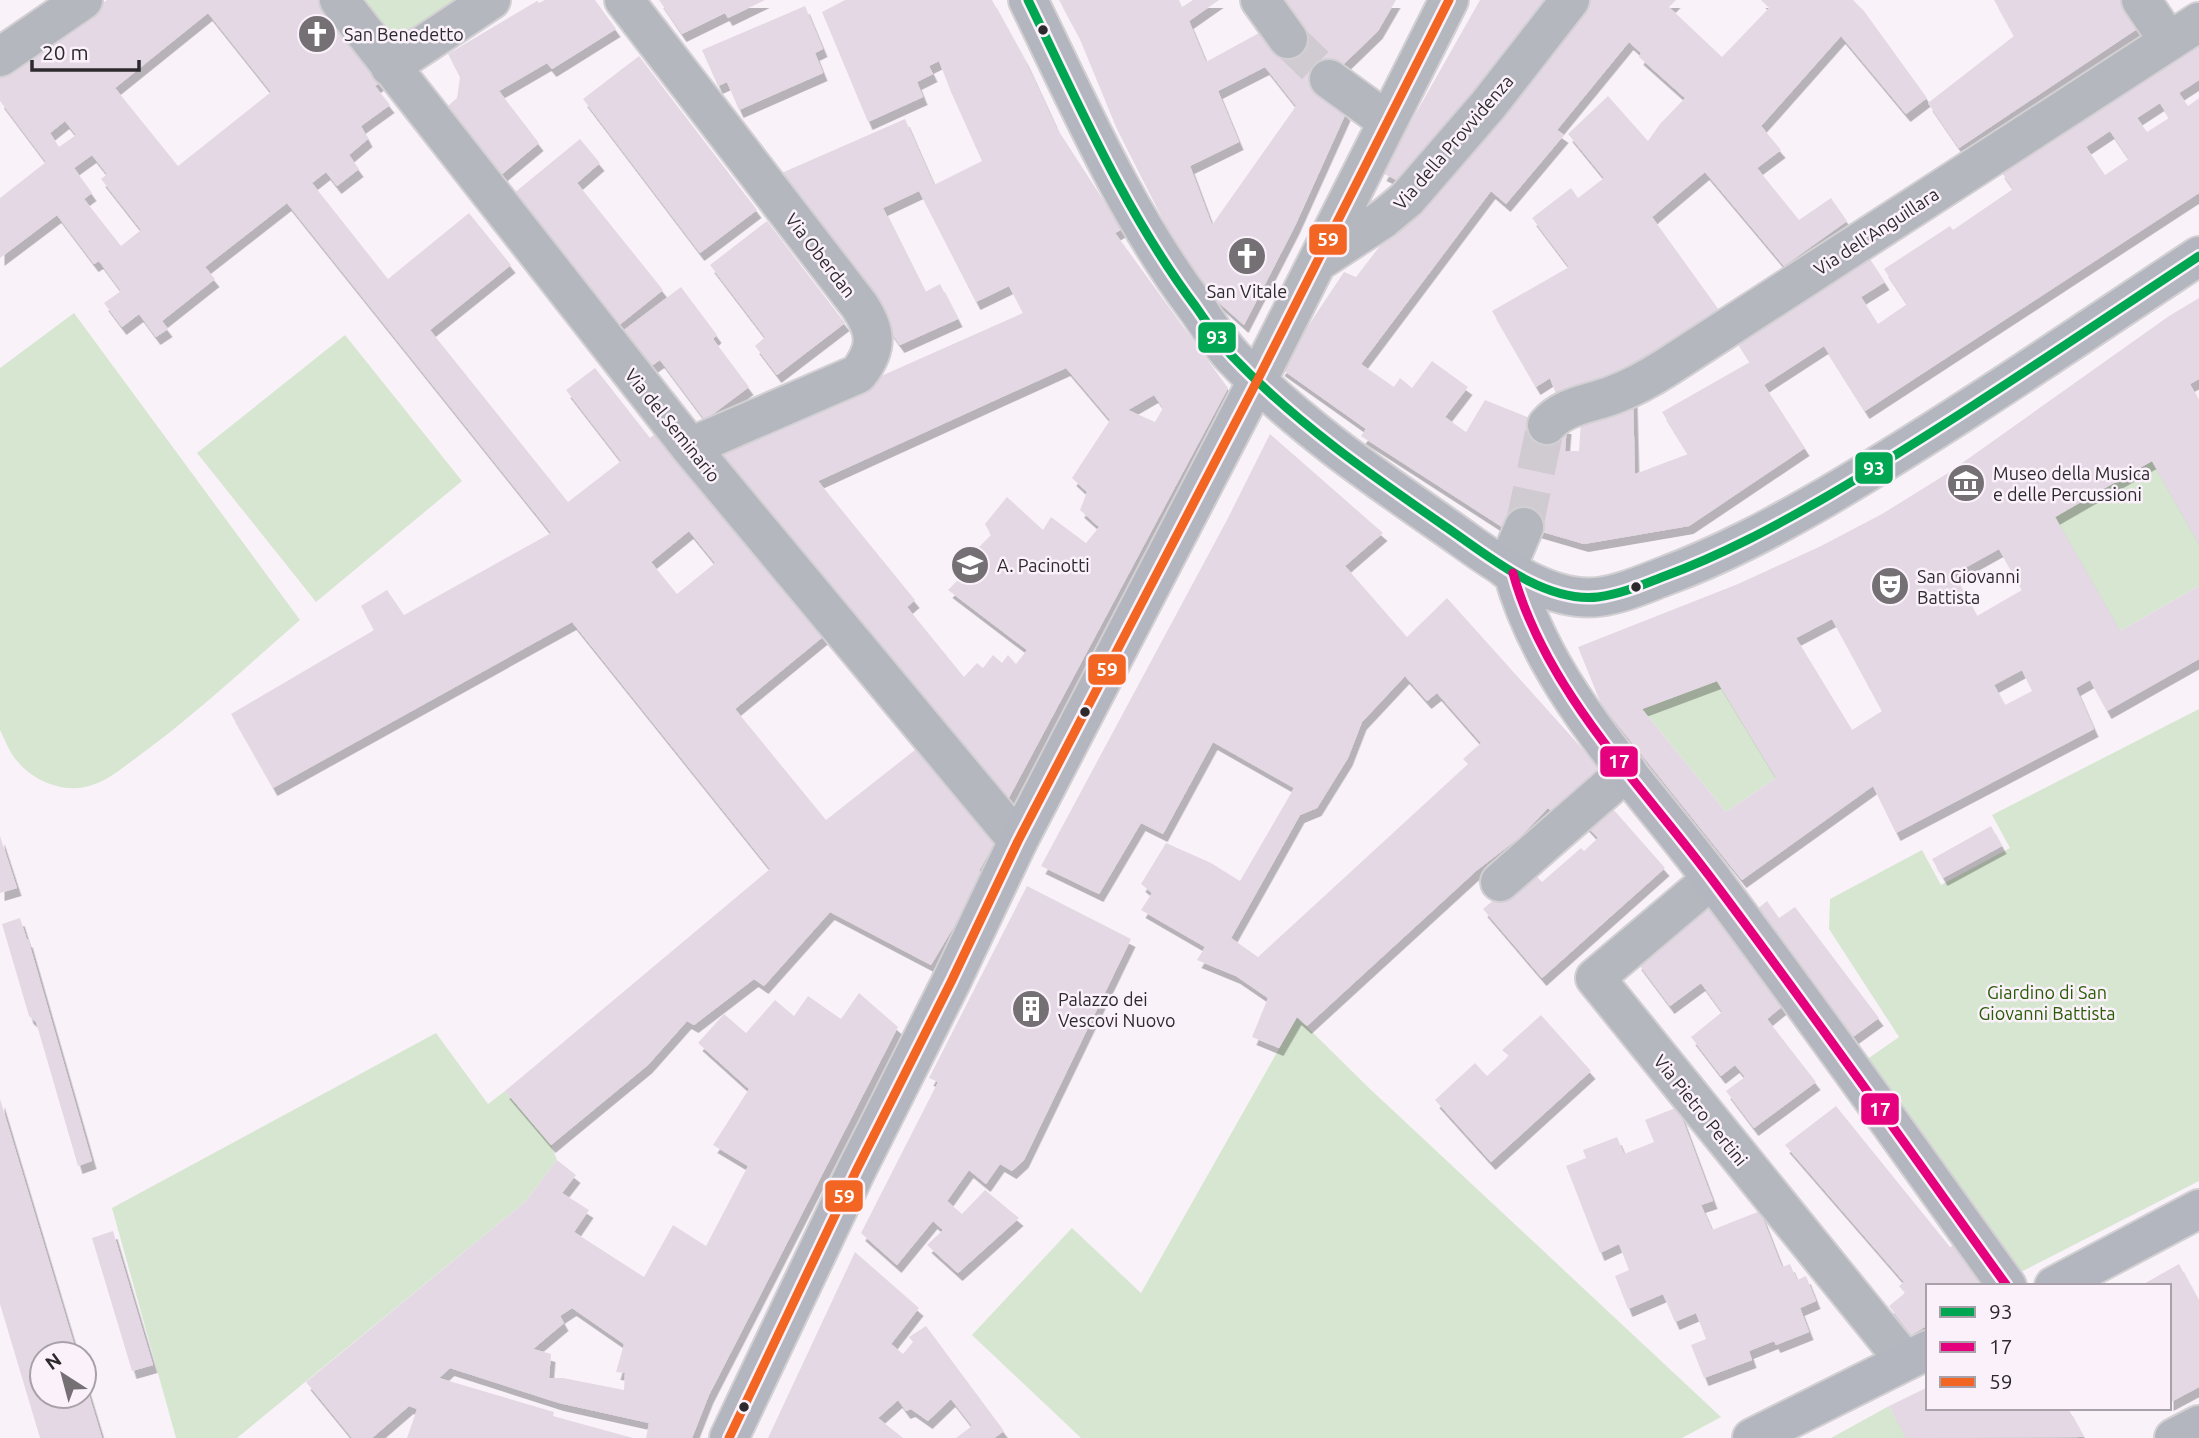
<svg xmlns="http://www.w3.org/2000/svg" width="2199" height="1438" viewBox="0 0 2199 1438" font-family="Ubuntu,sans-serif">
  <defs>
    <filter id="shadow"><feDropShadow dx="4.5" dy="8" stdDeviation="0" flood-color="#0004"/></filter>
  </defs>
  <rect width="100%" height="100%" fill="#f9f3f9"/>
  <!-- green -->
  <path fill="#d7e6d1" d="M358 0H458L391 44Z
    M74 313 300 620C246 667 194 716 136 758 121 769 105 783 85 787 61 792 34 781 18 762 10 754 5 740 0 730V368Z
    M345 335 462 481 316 602 197 453Z
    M2152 461 2199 544V586L2120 631 2055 517Z
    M1717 681 1776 778 1726 812 1642 709Z
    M2199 709V1181L2019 1273 1866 1060 1899 1037 1829 929 1830 899 1922 850 1941 885 2010 848 1992 815Z
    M1297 1017 1369 1088 1721 1417 1682 1438H1081L972 1335 1072 1228 1141 1293Z
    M436 1033 488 1104 505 1091 551 1145 557 1160 525 1202 237 1438H176L112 1208Z
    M1889 1406 1906 1438H1831Z"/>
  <!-- building -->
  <path fill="#e5d8e5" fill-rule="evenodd" filter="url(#shadow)" d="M107 0H329L387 77 375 86 390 105 361 126 368 139 349 155 359 169 337 186 326 172 312 183 388 279 469 213 511 265 430 330 568 502 621 461 566 390 595 368 650 438 660 430 830 631 735 709 826 820 920 746 995 842 979 871 984 874 956 929 953 928 931 965 830 912 764 986 754 979 694 1025 687 1021 648 1065 551 1145 505 1091 770 869 572 622 273 788 231 714 374 630 361 606 387 590 404 615 551 533 287 203 205 267 215 279 162 321 168 329 156 337 139 314 122 327 104 303 121 291 99 261 94 264 57 215 0 258V198L46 162 0 101V75ZM208 13 271 92 178 166 115 88ZM65 121 76 135 59 147 50 133ZM92 155 107 174 101 179 141 230 121 246 84 199 92 193 74 168ZM689 531 715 563 677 594 651 562Z
    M545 0H595L616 29 552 69 547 63 499 91 539 143 495 180 441 112 457 98 460 77 448 54 537 1 539 3Z
    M659 0H765L728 18 725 13 682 34Z
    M845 0H992L1024 58 1056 127 1122 229 1115 233 1228 388 1004 807 712 451 1023 313 1009 286 976 302 919 191 883 208 925 292 940 284 958 319 900 345 777 175 905 119 934 185 982 161 951 92 939 61 929 66 933 74 917 82 923 97 868 122 822 12ZM1066 368 1110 420 1072 478 1087 492 1080 510 1099 527 1086 543 1051 517 1043 530 1007 497 985 524 991 535 969 557 975 563 948 590 1027 650 1016 664 1008 655 1002 663 993 655 983 668 977 663 964 677 907 607 915 600 818 481ZM1154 395 1163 408 1155 422 1128 410Z
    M1059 0H1179L1182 7 1193 0H1219L1189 21 1206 62 1268 28 1270 0H1396L1378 31 1321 86 1346 113 1295 226 1244 325 1199 285 1184 261 1116 127 1079 37ZM1265 67 1296 106 1212 225 1190 166 1239 142 1218 91Z
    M1480 0H1556L1409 186 1382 173Z
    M1583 0H1676L1669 7 1722 57 1769 8 1761 0H1853L1864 11 1927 98 1906 114 1841 36 1761 126 1781 150 1757 168 1799 220 1831 198 1847 221 1784 266 1705 172 1652 217 1719 310 1688 331 1615 373 1556 394 1550 378 1536 387 1492 311 1569 267 1532 218 1571 188 1578 198 1604 178 1568 134 1608 96 1648 141 1660 124 1685 98 1639 57 1641 53 1629 42 1557 130 1564 135 1506 204 1491 191 1361 364 1394 387 1400 378 1412 388 1432 361 1468 387 1445 417 1466 432 1485 400 1547 425 1567 426 1565 451H1579L1581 421 1633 396 1635 474 1688 454 1662 412 1750 362 1735 338 1866 253 1885 282 1861 297 1878 324 1907 304 1884 269 1950 226 1953 230 2013 189 2000 170 2199 37V80L2179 93 2188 106 2199 98V193L1865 411 1824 346 1764 385 1805 448 1689 526 1584 544 1505 521 1502 527 1361 436 1366 429 1280 368 1344 272 1356 277 1406 212ZM2160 103 2169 118 2147 132 2137 118ZM2110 131 2129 159 2105 175 2086 147Z
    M1994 0H2135L2149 21 1959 148 1928 103 2014 36Z
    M805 6 823 49 815 53 823 73 739 110 727 82 718 86 702 50Z
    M639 56 757 210 700 253 583 99Z
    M580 139 600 163 577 183 663 290 613 330 508 198Z
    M767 221 845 323 777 375 755 346 765 337 710 265Z
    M681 287 717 335 713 339 749 387 705 420 660 360 647 369 620 333Z
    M2199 298V379L2190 384 2199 401V544L2152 461 2055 517 2120 631 2199 586V659L2107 711 2090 680 2076 688 2094 729 1896 833 1873 786 1742 880 1601 704 1578 647 1738 584 1821 546 1882 514 1948 473 2169 316ZM1999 549 2022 590 1977 616 1954 574ZM1832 619 1882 711 1852 730 1796 638ZM2022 670 2032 691 2005 705 1994 685ZM1717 681 1776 778 1726 812 1642 709Z
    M1270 434 1383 533 1345 566 1407 637 1447 598 1605 774 1557 817 1548 808 1520 837 1476 871 1307 1026 1297 1017 1279 1048 1252 1037 1268 998 1236 976 1197 960 1205 947 1141 910 1152 893 1141 884 1166 843 1211 863 1240 881 1294 788 1213 742 1163 834 1141 823 1099 894 1041 866 1228 518ZM1405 676 1427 701 1437 693 1481 743 1463 759 1468 764 1258 957 1231 938 1300 815 1317 808 1348 758 1362 722Z
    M1606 801 1665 868 1542 978 1483 909 1530 869 1542 882 1581 848 1584 851 1598 838 1582 821Z
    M1991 826 2002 846 1943 878 1932 859Z
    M0 836 17 888 0 893Z
    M1027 886 1131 939 1024 1160 1012 1171 1000 1164 986 1184 969 1170 947 1201 962 1214 985 1190 1019 1218 958 1273 927 1245 943 1230 933 1221 897 1265 861 1233 938 1082 929 1078Z
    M1717 898 1784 1005 1767 1019 1816 1082 1754 1128 1726 1091 1745 1077 1735 1065 1721 1076 1691 1037 1722 1012 1701 983 1670 1006 1637 962Z
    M1767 901 1779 918 1795 907 1879 1018 1850 1039 1755 911Z
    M20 918 27 940 28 939 92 1161 78 1166 36 1022 29 1016 2 924Z
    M859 993 898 1027 709 1395 692 1438H646L649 1423 559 1403 450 1368 439 1378 554 1412 553 1416 633 1438H407L417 1409 409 1406 372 1438H352L306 1382 525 1202 557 1160 576 1175 562 1193 589 1210 574 1232 644 1277 673 1225 706 1246 748 1166 713 1145 749 1089 698 1043 724 1014 746 1033 775 1000 794 1016 808 996 841 1019ZM572 1308 624 1344 616 1372 625 1373 624 1390 563 1378H549L551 1354 533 1349 564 1323 560 1316Z
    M1541 1015 1591 1071 1491 1162 1435 1100 1475 1063 1487 1076 1509 1056 1502 1050Z
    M0 1099 77 1354H42V1396H84L85 1382 102 1438H40L0 1304Z
    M1836 1106 1950 1247 1953 1246 1984 1286H1928V1325L1911 1335 1889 1306 1905 1293 1899 1286 1904 1282 1785 1145Z
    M1678 1107 1713 1201 1701 1205 1712 1230 1760 1211 1782 1267 1790 1264 1797 1280 1806 1276 1816 1301 1800 1308 1809 1332 1776 1345 1774 1341 1749 1351 1752 1360 1704 1378 1691 1345 1706 1339 1696 1313 1675 1322 1663 1294 1628 1309 1615 1276 1629 1270 1619 1244 1600 1253 1566 1166 1586 1158 1583 1150 1617 1137 1624 1154 1654 1142 1645 1120Z
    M113 1231 153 1365 132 1371 92 1238Z
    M855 1252 919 1308 891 1344 903 1354 913 1342 909 1337 926 1326 1004 1431 994 1438H956L972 1426 951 1399 928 1421 911 1409 906 1411 898 1400 878 1418 903 1438H768Z
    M2179 1264 2199 1301V1387L2169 1403V1286H2140Z
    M1928 1387V1408H2068L2084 1437 1906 1438 1889 1406Z"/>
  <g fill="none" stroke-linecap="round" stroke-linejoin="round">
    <!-- street-tunnel -->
    <path stroke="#d0cbd0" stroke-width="38" stroke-dasharray="38 19" stroke-linecap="butt" d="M1288 39 1329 79
      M1524 527 1544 433 1547 425"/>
    <defs>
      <path id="street" d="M339 0 690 447 1018 841
        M624 0 859 305C877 332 878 348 858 374L690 447
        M1260 0 1288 39
        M2141 0 2168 40
        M0 57 83 0
        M390 67 491 0
        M1329 79 1387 121
        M1319 261 1383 219 1407 199 1489 104 1570 0
        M1257 381 1449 0
        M1547 425C1564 405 1590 404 1613 395 1632 388 1650 378 1667 367L2199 22
        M1506 569 1524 527
        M1712 879 1595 978 1905 1361
        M1500 882 1627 771"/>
      <path id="secondary" d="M1028 0C1079 105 1126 214 1196 307 1208 324 1219 342 1233 357 1296 423 1371 475 1446 527 1488 556 1544 603 1598 597 1622 594 1644 584 1665 576 1722 555 1774 527 1826 497 1953 422 2075 338 2199 256
        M1513 573C1546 692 1642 785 1714 882 1814 1015 1910 1151 2007 1286
        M2054 1286 2199 1209
        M729 1438 856 1171 951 982 1018 841 1257 381
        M1752 1438 1928 1350
        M2174 1438 2199 1425"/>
    </defs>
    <!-- street casing -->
    <use href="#street" stroke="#d3d0d3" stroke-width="42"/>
    <!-- secondary casing -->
    <use href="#secondary" stroke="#d3d0d3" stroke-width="42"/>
    <!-- street -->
    <use href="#street" stroke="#b4b7be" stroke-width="38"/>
    <!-- secondary -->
    <use href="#secondary" stroke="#b3b6be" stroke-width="38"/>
    <defs>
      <path id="bus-1" d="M1028 0C1079 105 1126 214 1196 307 1208 324 1219 342 1233 357 1296 423 1371 475 1446 527 1488 556 1544 603 1598 597 1622 594 1644 584 1665 576 1722 555 1774 527 1826 497 1953 422 2075 338 2199 256"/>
      <path id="bus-2" d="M1513 573C1546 692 1642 785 1714 882 1814 1015 1910 1151 2007 1286"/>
      <path id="bus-3" d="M729 1438 856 1171 951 982 1018 841 1257 381 1449 0"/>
    </defs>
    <!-- bus-1 casing -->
    <use href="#bus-1" stroke="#fbf1fb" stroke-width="14"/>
    <!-- bus-2 casing -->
    <use href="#bus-2" stroke="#fbf1fb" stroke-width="14"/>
    <!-- bus-3 casing -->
    <use href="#bus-3" stroke="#fbf1fb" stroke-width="14"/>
    <!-- bus-1 -->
    <use href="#bus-1" stroke="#00a651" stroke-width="9"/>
    <!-- bus-2 -->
    <use href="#bus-2" stroke="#e5007d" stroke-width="9"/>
    <!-- bus-3 -->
    <use href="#bus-3" stroke="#f26522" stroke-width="9"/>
  </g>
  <!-- icons -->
  <defs>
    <symbol id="church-disc" viewBox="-11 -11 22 22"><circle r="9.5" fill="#747074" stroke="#fbf1fb"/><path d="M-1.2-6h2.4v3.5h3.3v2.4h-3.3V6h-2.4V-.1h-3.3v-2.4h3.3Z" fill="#fff"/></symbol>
    <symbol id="museum-disc" viewBox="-11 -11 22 22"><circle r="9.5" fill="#747074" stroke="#fbf1fb"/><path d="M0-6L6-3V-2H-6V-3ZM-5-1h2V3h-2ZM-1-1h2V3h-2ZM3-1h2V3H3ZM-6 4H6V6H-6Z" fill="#fff"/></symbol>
    <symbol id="school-disc" viewBox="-11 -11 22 22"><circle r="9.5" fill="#747074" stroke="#fbf1fb"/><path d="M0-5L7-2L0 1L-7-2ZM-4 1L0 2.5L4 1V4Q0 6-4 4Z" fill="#fff"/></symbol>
    <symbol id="theatre-disc" viewBox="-11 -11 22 22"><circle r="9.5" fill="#747074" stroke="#fbf1fb"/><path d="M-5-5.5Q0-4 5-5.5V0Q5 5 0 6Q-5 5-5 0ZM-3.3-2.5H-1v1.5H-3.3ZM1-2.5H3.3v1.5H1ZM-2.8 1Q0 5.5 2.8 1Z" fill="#fff"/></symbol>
    <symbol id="building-disc" viewBox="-11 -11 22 22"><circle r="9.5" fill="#747074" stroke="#fbf1fb"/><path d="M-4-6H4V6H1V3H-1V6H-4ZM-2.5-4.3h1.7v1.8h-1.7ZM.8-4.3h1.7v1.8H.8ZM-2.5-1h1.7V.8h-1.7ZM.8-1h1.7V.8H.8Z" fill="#fff"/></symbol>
  </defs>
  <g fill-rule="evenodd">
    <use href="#church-disc" x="295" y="12" width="44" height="44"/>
    <use href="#church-disc" x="1225" y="234" width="44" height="44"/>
    <use href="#museum-disc" x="1944" y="461" width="44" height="44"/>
    <use href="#school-disc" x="948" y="543" width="44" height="44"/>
    <use href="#theatre-disc" x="1868" y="564" width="44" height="44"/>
    <use href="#building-disc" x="1009" y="987" width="44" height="44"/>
  </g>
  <!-- markers -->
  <g fill="#2d2a2d" stroke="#fbf1fb" stroke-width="2.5">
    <circle cx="1043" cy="30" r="6"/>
    <circle cx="1636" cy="587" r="6"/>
    <circle cx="1085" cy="712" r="6"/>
    <circle cx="744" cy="1407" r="6"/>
  </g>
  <g text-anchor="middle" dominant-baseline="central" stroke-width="5" stroke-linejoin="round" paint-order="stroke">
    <!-- poi labels -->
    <g font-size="18" fill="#2d2a2d" stroke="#fbf1fb" text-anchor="start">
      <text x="344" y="34">San Benedetto</text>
      <text x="1247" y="291" text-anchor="middle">San Vitale</text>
      <text x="1993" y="473">Museo della Musica<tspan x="1993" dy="21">e delle Percussioni</tspan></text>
      <text x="997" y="565">A. Pacinotti</text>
      <text x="1917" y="576">San Giovanni<tspan x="1917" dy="21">Battista</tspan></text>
      <text x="1058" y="999">Palazzo dei<tspan x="1058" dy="21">Vescovi Nuovo</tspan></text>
    </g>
    <!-- street labels -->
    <g font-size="18" fill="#2d2a2d" stroke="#fbf1fb">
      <text transform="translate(1453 142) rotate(-49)">Via della Provvidenza</text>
      <text transform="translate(1876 231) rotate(-33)">Via dell'Anguillara</text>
      <text transform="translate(821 255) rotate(52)">Via Oberdan</text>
      <text transform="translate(673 425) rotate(51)">Via del Seminario</text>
      <text transform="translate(1701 1110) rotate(51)">Via Pietro Pertini</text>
    </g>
    <!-- park labels -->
    <g font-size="18" fill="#275c03" stroke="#fbf1fb">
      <text x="2047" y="992">Giardino di San<tspan x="2047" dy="21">Giovanni Battista</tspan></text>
    </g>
  </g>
  <g stroke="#fbf1fb" stroke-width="2.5">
    <rect x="1308" y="223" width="40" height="33" rx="7" fill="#f26522"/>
    <rect x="1197" y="321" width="40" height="33" rx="7" fill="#00a651"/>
    <rect x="1854" y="451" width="40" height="34" rx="7" fill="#00a651"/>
    <rect x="1087" y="653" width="40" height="33" rx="7" fill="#f26522"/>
    <rect x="1599" y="745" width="40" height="33" rx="7" fill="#e5007d"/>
    <rect x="1860" y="1092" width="40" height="34" rx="7" fill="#e5007d"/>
    <rect x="824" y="1179" width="40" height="34" rx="7" fill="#f26522"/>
  </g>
  <g font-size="19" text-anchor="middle" font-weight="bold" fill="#fff">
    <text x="1328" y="246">59</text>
    <text x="1217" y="344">93</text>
    <text x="1874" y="475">93</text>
    <text x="1107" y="676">59</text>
    <text x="1619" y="768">17</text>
    <text x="1880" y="1116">17</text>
    <text x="844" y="1203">59</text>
  </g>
  <!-- legend -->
  <rect x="1926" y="1284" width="245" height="126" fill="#fbf1fb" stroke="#a9a1a9" stroke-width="2"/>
  <rect x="1940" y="1307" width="35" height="10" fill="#00a651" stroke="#a9a1a9" stroke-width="2"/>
  <text x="1989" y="1319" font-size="21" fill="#2d2a2d">93</text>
  <rect x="1940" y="1342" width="35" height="10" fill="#e5007d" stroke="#a9a1a9" stroke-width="2"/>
  <text x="1989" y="1354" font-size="21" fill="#2d2a2d">17</text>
  <rect x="1940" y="1377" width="35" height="10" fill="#f26522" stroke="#a9a1a9" stroke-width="2"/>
  <text x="1989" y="1389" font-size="21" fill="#2d2a2d">59</text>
  <!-- north arrow -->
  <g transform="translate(63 1375) rotate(324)"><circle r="33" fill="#fbf1fb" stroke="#a9a1a9" stroke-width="2"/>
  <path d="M0-5L12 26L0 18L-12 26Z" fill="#747074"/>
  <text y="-10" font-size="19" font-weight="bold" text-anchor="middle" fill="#2d2a2d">N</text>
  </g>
  <!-- scale -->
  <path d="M32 60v10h107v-10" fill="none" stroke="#2d2a2d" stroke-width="3.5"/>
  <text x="42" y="60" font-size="21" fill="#2d2a2d" stroke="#fbf1fb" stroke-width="5" paint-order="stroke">20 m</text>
</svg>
